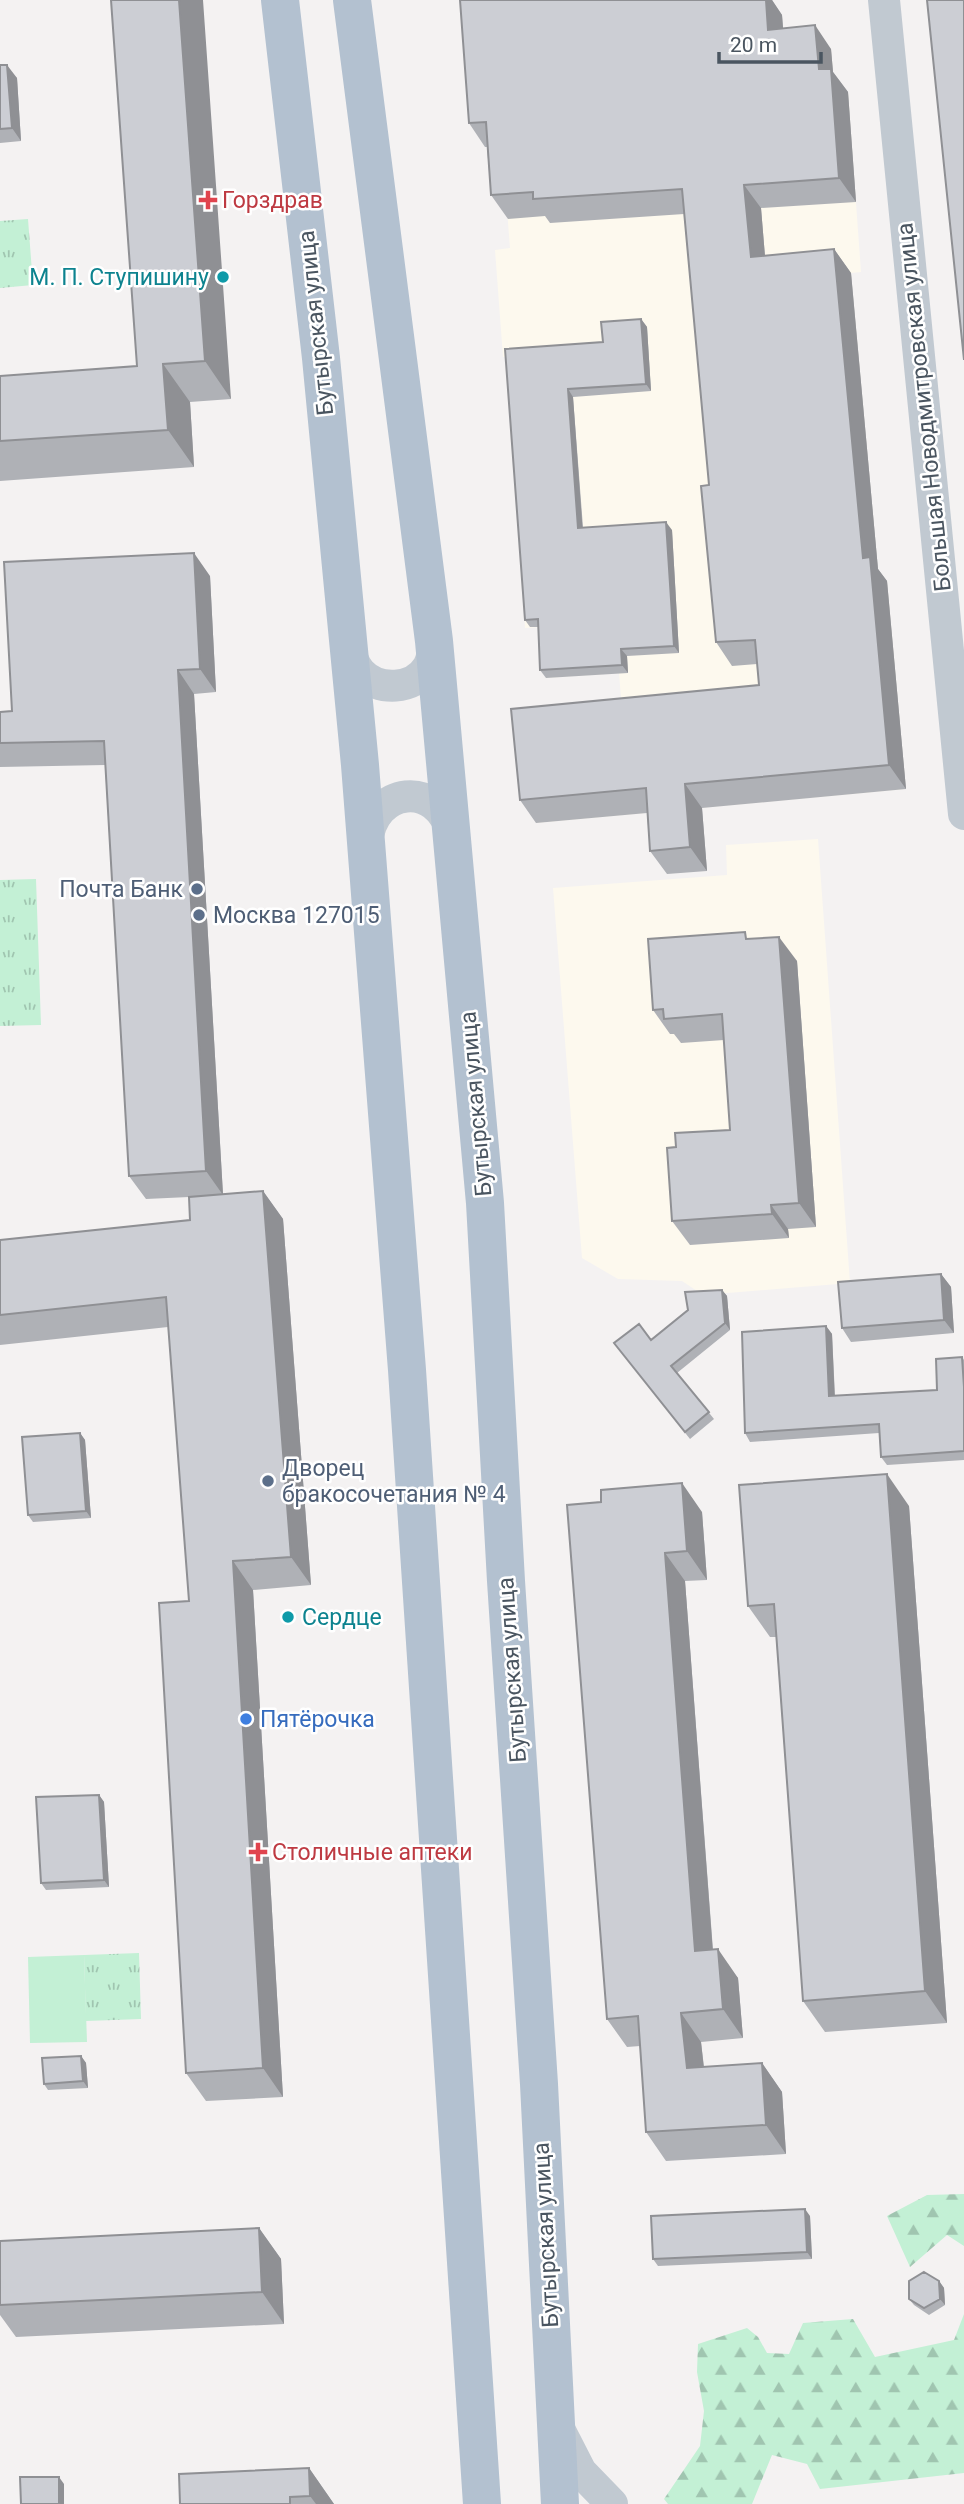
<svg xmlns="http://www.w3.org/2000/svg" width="964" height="2504" viewBox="0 0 964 2504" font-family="Roboto,sans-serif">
  <defs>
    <pattern id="grass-tufts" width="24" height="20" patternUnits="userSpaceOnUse" patternTransform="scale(1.75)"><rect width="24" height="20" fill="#c3f0d5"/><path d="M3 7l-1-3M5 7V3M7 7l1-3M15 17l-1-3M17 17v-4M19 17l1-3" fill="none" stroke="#a0c5b0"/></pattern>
    <pattern id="forest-firs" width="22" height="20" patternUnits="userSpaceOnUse" patternTransform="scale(1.75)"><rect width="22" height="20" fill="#c3f0d5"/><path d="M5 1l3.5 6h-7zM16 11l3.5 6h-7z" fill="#a0c5b0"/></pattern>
  </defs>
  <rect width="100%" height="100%" fill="#f4f2f2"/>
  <!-- commercial -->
  <path fill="#fdf9ee" d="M475 0 814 51 831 49 835 93 848 92 861 272 851 273 879 581H887L906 789 536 823 528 732 623 723 619 673 546 678 543 627 525 628 510 357H503L495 250 510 248 502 146 485 147Z
    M818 839 850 1283 703 1295 682 1281 618 1279 582 1258 553 888 727 875 726 845Z"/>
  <!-- grass -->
  <path fill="url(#grass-tufts)" d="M28 219 33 285 0 288V221Z
    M36 879 41 1025 0 1026V880Z
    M139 1953 141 2019 86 2021 84 1955Z"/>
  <!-- forest -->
  <path fill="url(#forest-firs)" d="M964 2194V2246L947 2235 910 2267 887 2216 927 2195Z
    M964 2314V2473L820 2489 807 2464 772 2455 752 2504H668L664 2499 700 2446 704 2411 697 2372 698 2344 747 2328 758 2337 767 2353 789 2354 803 2323 853 2319 875 2357 954 2340Z"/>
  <!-- pitch -->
  <path fill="#c3f0d5" d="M84 1955 87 2042 30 2043 28 1957Z"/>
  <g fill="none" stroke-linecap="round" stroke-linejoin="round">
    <!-- minor -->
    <path stroke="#c1c9d1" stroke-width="32" d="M884 0 964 814
      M349 647C351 656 354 665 360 672 378 692 414 690 428 667 433 659 433 650 434 641
      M367 843C372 786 438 779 452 834
      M559 2429 581 2472 612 2504"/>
    <!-- primary -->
    <path stroke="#b3c1d0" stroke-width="38" d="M280 0 321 358 360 765 407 1370 482 2504
      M352 0 434 641 485 1203 506 1581 539 2084 560 2504"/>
  </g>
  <!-- wall -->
  <path fill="#afb1b6" d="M111 0 231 399 190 402 194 467 0 481V376L137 366Z
    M460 0H772L782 15 783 28 831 49 833 72 848 92 856 202 761 208 765 256 834 249 851 273 878 569 887 581 906 789 702 808 707 871 667 874 650 851 647 813 536 823 520 800 759 685 757 664 732 666 716 642 709 485 684 214 550 223 545 216 508 219 491 195 487 147H485L469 123Z
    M0 65 17 78 21 141 0 143Z
    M641 319 647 327 651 391 573 397 583 527 672 530 679 653 627 656 628 673 546 678 540 670 538 627H530L525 620 505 349 603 342Z
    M210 576 216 692 194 694 223 1194 263 1191 283 1219 311 1585 253 1590 283 2097 206 2101 186 2073 189 1601 168 1327 0 1345V1240L190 1220 189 1197 146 1199 129 1176 105 765 0 767V712L12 711Z
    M750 939 797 961 816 1227 788 1229 789 1238 690 1245 672 1221 676 1147 730 1130 724 1040 681 1043 674 1034H670L653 1010Z
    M941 1274 951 1287 954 1333 851 1342 842 1328Z
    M722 1290 727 1296 730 1330 677 1373 714 1419 690 1439 614 1343 651 1340Z
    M826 1326 832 1334 835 1396 937 1390 962 1357 964 1360V1460L887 1465 881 1457 879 1433 750 1442 745 1433Z
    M80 1433 85 1440 91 1518 33 1522 28 1515Z
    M567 1505 702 1512 707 1580 685 1581 713 1950 738 1978 743 2038 701 2042 704 2067 762 2063 782 2092 786 2154 666 2161 646 2132 640 2046 627 2047 607 2019Z
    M909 1506 947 2023 825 2032 803 2001 776 1637H770L748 1606Z
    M99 1795 104 1802 109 1887 46 1890 41 1883Z
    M81 2056 86 2063 88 2088 48 2090 44 2084Z
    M810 2216 812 2259 658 2266 653 2259Z
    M259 2228 281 2259 284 2324 16 2337 0 2315V2241Z
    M939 2281 944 2288 945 2305 929 2315 914 2305 909 2299Z
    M309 2468 334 2504H180Z"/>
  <!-- shaded-wall -->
  <path fill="#8f9094" d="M179 0H203L231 399 205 361Z
    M766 0H772L782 15 785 54 768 30Z
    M815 25 831 49 833 72 848 92 856 202 839 178 819 69Z
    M7 65 17 78 21 141 12 128Z
    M744 185 761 208 767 281 751 257Z
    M834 249 851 273 878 569 887 581 906 789 889 765 863 558Z
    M641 319 647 327 651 391 646 384Z
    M163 364 190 402 194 467 168 430Z
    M568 389 573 397 583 535 578 528Z
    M666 522 672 530 679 653 674 646Z
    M194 553 210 576 216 692 200 669Z
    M621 649 627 656 628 673 622 665Z
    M178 670 194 694 223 1195 206 1171Z
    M685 784 702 808 707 871 690 847Z
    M779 937 797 961 816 1227 799 1203Z
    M263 1191 283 1219 311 1585 291 1557Z
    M771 1205 788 1229 789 1238 772 1214Z
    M941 1274 951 1287 954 1333 944 1320Z
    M722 1290 727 1296 730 1330 725 1323Z
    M826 1326 832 1334 835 1404 829 1396Z
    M80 1433 85 1440 91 1518 86 1511Z
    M887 1474 909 1506 947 2023 925 1991Z
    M682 1483 702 1512 707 1580 687 1551Z
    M665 1553 685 1581 715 1980 695 1951Z
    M233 1561 253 1590 283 2097 263 2068Z
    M99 1795 104 1802 109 1887 104 1880Z
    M718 1949 738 1978 743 2038 723 2009Z
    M681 2013 701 2042 707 2097 687 2068Z
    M81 2056 86 2063 88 2088 83 2081Z
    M762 2063 782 2092 786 2154 766 2125Z
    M805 2209 810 2216 812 2259 807 2252Z
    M259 2228 281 2259 284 2324 262 2292Z
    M939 2281 944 2288 945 2305 940 2299Z
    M309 2468 334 2504H316L310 2496Z
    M59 2477 64 2484V2504H59Z"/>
  <!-- building -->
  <path fill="#ccced4" stroke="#8f9094" stroke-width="2" d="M111 0H179L205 361 163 364 168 430 0 441V376L137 366Z
    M460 0H766L768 30 815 25 819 69H831L839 178 744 185 751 257 834 249 863 558 870 557 889 765 685 784 690 847 650 851 646 788 520 800 511 709 759 685 755 640 716 642 701 486 709 485 682 189 533 199V192L491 195 486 122 469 123Z
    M927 0H964V360Z
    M0 65H7L12 128 0 129Z
    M641 319 646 384 568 389 578 528 666 522 674 646 621 649 622 665 540 670 538 619 525 620 505 349 603 342 601 322Z
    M194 553 200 669 178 670 206 1171 129 1176 104 741 0 743V712L12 711 4 562Z
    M745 932 746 939 779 937 799 1203 771 1205 772 1214 672 1221 667 1148 676 1147 675 1133 730 1130 722 1014 664 1019 663 1009 653 1010 648 939Z
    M263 1191 291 1557 233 1561 263 2068 186 2073 159 1603 189 1601 166 1297 0 1315V1240L190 1220 189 1197Z
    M941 1274 944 1320 842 1328 838 1282Z
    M722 1290 725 1323 671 1366 709 1412 685 1432 614 1343 639 1324 651 1340 688 1310 685 1292Z
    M826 1326 829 1396 937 1390 936 1359 962 1357 964 1387V1451L881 1457 879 1424 745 1433 742 1332Z
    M80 1433 86 1511 28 1515 22 1437Z
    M887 1474 925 1991 803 2001 774 1604 748 1606 739 1485Z
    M682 1483 687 1551 665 1553 695 1951 718 1949 723 2009 681 2013 687 2068 762 2063 766 2125 646 2132 638 2016 607 2019 567 1505 601 1502V1490Z
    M99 1795 104 1880 41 1883 36 1797Z
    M81 2056 83 2081 44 2084 42 2058Z
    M805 2209 807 2252 653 2259 651 2216Z
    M259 2228 262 2292 0 2305V2241Z
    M924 2272 939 2281 940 2299 924 2308 909 2299V2281Z
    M309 2468 310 2496 290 2497V2504H180L179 2474Z
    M20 2477H59V2504H21Z"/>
  <!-- markers -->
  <g fill="#e0444e" stroke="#fff" stroke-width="2.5">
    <path d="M204.5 189.5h7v7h7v7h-7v7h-7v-7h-7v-7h7z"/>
    <path d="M254.5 1841.5h7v7h7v7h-7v7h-7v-7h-7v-7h7z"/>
  </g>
  <g fill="#0f9aa8" stroke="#fff" stroke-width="2.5">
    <circle cx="223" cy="277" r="7"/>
    <circle cx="288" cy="1617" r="7"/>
  </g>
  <g fill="#5c6f8a" stroke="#fff" stroke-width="2.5">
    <circle cx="197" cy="889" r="7"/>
    <circle cx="199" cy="915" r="7"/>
    <circle cx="268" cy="1481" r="7"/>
  </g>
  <circle fill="#3f7fe0" stroke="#fff" stroke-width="2.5" cx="246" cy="1719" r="7"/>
  <g text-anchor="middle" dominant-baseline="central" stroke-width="5" stroke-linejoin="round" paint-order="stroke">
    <!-- health labels -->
    <g font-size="23" fill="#be3a42" stroke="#fff" text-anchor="start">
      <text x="222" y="200">Горздрав</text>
      <text x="272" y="1852">Столичные аптеки</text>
    </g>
    <!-- culture labels -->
    <g font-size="23" fill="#0d838f" stroke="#fff" text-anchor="end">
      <text x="209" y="277">М. П. Ступишину</text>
      <text x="302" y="1617" text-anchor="start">Сердце</text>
    </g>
    <!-- street labels -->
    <g font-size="23" fill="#4a5560" stroke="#fff">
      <text transform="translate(316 323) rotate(-96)">Бутырская улица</text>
      <text transform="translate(924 407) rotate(-96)">Большая Новодмитровская улица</text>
      <text transform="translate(476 1104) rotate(-95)">Бутырская улица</text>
      <text transform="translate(512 1670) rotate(-94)">Бутырская улица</text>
      <text transform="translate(546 2235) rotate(-93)">Бутырская улица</text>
    </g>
    <!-- service labels -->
    <g font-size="23" fill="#4e5e75" stroke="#fff" text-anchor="start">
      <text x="183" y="889" text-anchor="end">Почта Банк</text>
      <text x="213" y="915">Москва 127015</text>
      <text x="282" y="1468">Дворец<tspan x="282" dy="26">бракосочетания № 4</tspan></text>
    </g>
    <!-- shop labels -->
    <g font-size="23" fill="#366cbe" stroke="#fff" text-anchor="start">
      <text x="260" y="1719">Пятёрочка</text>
    </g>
  </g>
  <!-- scale -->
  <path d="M719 52v10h102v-10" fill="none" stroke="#4a5560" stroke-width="3.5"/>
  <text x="730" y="52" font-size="21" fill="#4a5560" stroke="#ffffff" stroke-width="5" paint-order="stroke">20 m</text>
</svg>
